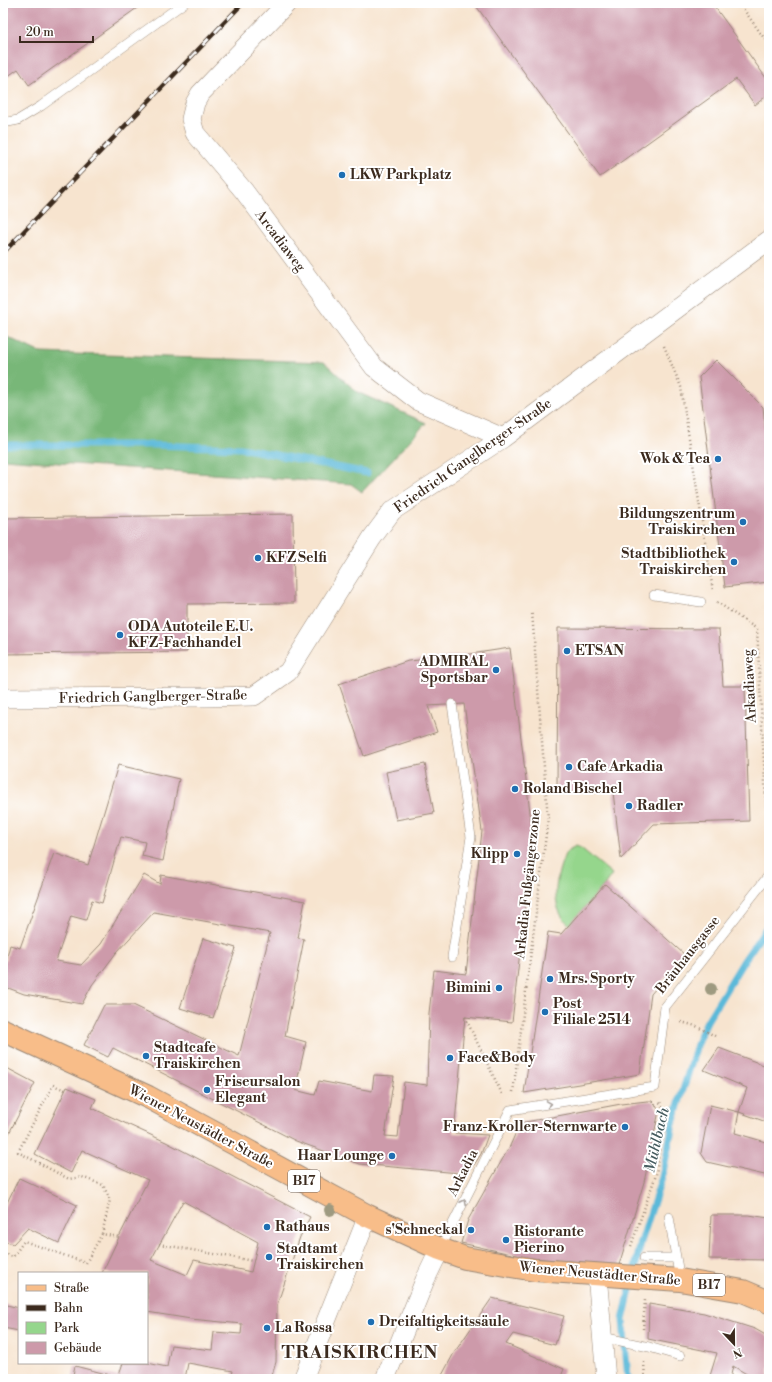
<svg xmlns="http://www.w3.org/2000/svg" width="772" height="1382" viewBox="0 0 772 1382" font-family="'Libre Bodoni',serif">
  <rect width="100%" height="100%" fill="#fff"/>
  <filter id="ink" filterUnits="userSpaceOnUse"><feTurbulence type="fractalNoise" baseFrequency=".025" numOctaves="2"/><feDisplacementMap in="SourceGraphic" scale="8" xChannelSelector="R" yChannelSelector="G"/><feConvolveMatrix kernelMatrix="1 2 1 2 8 2 1 2 1" color-interpolation-filters="sRGB"/></filter>
  <filter id="wash" filterUnits="userSpaceOnUse"><feTurbulence type="fractalNoise" baseFrequency=".012" numOctaves="4" result="noise"/><feDisplacementMap in="SourceGraphic" scale="16" xChannelSelector="R" yChannelSelector="G"/><feGaussianBlur stdDeviation="0.9" result="paint"/><feColorMatrix in="noise" values="0 0 0 0 0 0 0 0 0 0 0 0 0 0 0 0 0 1.4 0 .05"/><feComposite in="paint" operator="in"/></filter>
  <g filter="url(#wash)">
    <rect width="100%" height="100%" fill="#f7e4cf"/>
    <!-- green -->
    <path fill="#95d68c" stroke="#688055" d="M576 846 581 848 612 874 605 884 570 925C548 908 556 876 565 854L568 850Z"/>
    <!-- forest -->
    <path fill="#78b778" stroke="#5a704b" d="M3 335 41 353 324 362 357 392 426 423 362 492 351 484 3 459Z"/>
    <g fill="none" stroke-linecap="round" stroke-linejoin="round">
      <!-- stream -->
      <path stroke="#5bb9d9" stroke-width="7" d="M3 445H154L241 448 367 473
        M628 1379 623 1320 641 1242 662 1177 674 1119 699 1038 707 1021 743 962 769 924"/>
    </g>
    <g id="blocks">
      <!-- building -->
      <path fill="#cd9aaa" fill-rule="evenodd" d="M3 3H144L29 85 18 69 4 79 3 78Z
        M474 3H712L769 82V94L755 105 736 79 600 177Z
        M716 360 763 407 769 462V582L725 587 699 377Z
        M293 514 294 603 187 604V652L3 654V518Z
        M558 628 719 629 723 686H745L749 821 654 824 621 859 613 792 557 791Z
        M510 648 533 837 512 1022 465 1017 454 1133 488 1135 481 1154 474 1165 468 1170 459 1173 360 1164 296 1141 113 1048 108 1057 84 1045 104 1005H133L239 1056 270 933 154 912 116 953 92 985 82 1004 24 994 3 986V960L6 961 10 945 20 948 54 853 88 865 118 765 179 779 163 861 142 856 145 842 121 837 102 903 92 900 86 920 71 916 56 961 81 965 101 944 144 875 160 884 161 875 305 901 298 938 304 939 285 1036 306 1042 295 1090 315 1095 319 1081 372 1091 374 1075 394 1076 385 1136 398 1137 404 1082 427 1085 429 1013 434 970 466 974 482 831 464 704 428 706 437 732 364 756 339 684 408 661 444 658Z
        M425 764 434 813 396 820 386 772Z
        M605 884 685 955 651 994 640 1074 524 1093 548 932 561 934Z
        M203 938 236 948 213 1018 180 1008Z
        M719 1048 769 1067V1123L739 1112 747 1088 704 1070Z
        M3 1066 35 1083 6 1139 3 1138Z
        M67 1087 96 1099 92 1108 166 1142 310 1217 300 1237 277 1305 276 1362 271 1379H215V1375L231 1379 233 1371 188 1363 185 1379H72L75 1366 118 1377 123 1363H147L167 1367 171 1345 212 1350 214 1332 241 1334 242 1324 191 1319 147 1312V1273H102L119 1237 148 1180 82 1150 71 1173 35 1154ZM183 1201 258 1242 251 1272 194 1260 187 1275 151 1260Z
        M647 1101H652L655 1104 659 1111 644 1182 619 1265 530 1258 461 1243 468 1220 510 1146 520 1123 621 1104Z
        M710 1105 739 1112 735 1133 769 1143V1176L707 1162 701 1153Z
        M19 1178 77 1205 59 1243 28 1228 13 1244 3 1241V1211Z
        M711 1215H749L769 1218V1260L709 1259Z
        M492 1298 564 1316 555 1345 513 1334 506 1344 564 1369 560 1379H440L454 1353Z
        M3 1304 19 1308V1331L3 1328Z
        M649 1304 704 1313 755 1329 769 1337V1379H755L733 1366 730 1379H709L717 1353 648 1339Z"/>
    </g>
  </g>
  <g filter="url(#ink)">
    <use href="#blocks" fill-opacity="0" stroke="#998776" stroke-width="1"/>
    <g fill="none" stroke-linecap="round" stroke-linejoin="round">
      <defs>
        <path id="lane" d="M3 123 18 120 41 106 184 3
          M654 595 701 602
          M452 704 471 837 452 957
          M669 1217 680 1280
          M440 1249 510 1110 655 1087 665 1007 769 875
          M644 1258H676
          M602 1337 649 1347 680 1356"/>
        <path id="street" d="M287 3 200 94 195 103 191 119 195 133 244 191 374 367 418 401 503 438
          M3 698 207 697 254 696 288 672 372 538 392 511 503 438 769 240
          M597 1274 606 1379
          M303 1379 368 1216
          M385 1379 425 1280 440 1249"/>
        <path id="primary" d="M3 1030 148 1097 368 1216 440 1249 465 1258 535 1270 680 1280 743 1291 769 1302"/>
      </defs>
      <!-- lane casing -->
      <use href="#lane" stroke="#998776" stroke-width="10"/>
      <!-- street casing -->
      <use href="#street" stroke="#998776" stroke-width="20"/>
      <!-- primary casing -->
      <use href="#primary" stroke="#998776" stroke-width="24"/>
      <!-- path -->
      <path stroke="#998776" stroke-width="2.5" stroke-dasharray="1 3" stroke-linecap="butt" d="M739 3 769 45
        M664 346 681 387 713 591
        M717 602 757 629 769 860
        M465 1017 503 1096
        M681 1022 696 1026 715 1036
        M65 1090 53 1085 18 1152 69 1179 82 1177 103 1185 110 1200 102 1234
        M513 1092 548 819 532 612
        M159 1244 253 1261
        M631 1246 656 1175 664 1112 660 1102
        M3 1253 13 1257 24 1241 86 1263 102 1234 119 1237
        M643 1329 645 1300
        M644 1362 645 1379"/>
      <!-- lane -->
      <use href="#lane" stroke="#fff" stroke-width="9"/>
      <!-- street -->
      <use href="#street" stroke="#fff" stroke-width="19"/>
      <!-- primary -->
      <use href="#primary" stroke="#f8bd89" stroke-width="22"/>
      <defs>
        <path id="rail" d="M3 253 243 3"/>
      </defs>
      <!-- rail casing -->
      <use href="#rail" stroke="#3b2a1e" stroke-width="4.5"/>
      <!-- rail -->
      <use href="#rail" stroke="#fff" stroke-width="3" stroke-dasharray="9" stroke-linecap="butt"/>
    </g>
    <!-- trees -->
    <g fill="#9e9a80">
      <circle cx="711" cy="989" r="6"/>
      <circle cx="330" cy="1210" r="6"/>
    </g>
    <!-- one-way arrows -->
    <defs><path id="oneway-chevron" d="M-2-3.5L2.5 0L-2 3.5" fill="none" stroke-width="1.6" stroke-linecap="round" stroke-linejoin="round"/></defs>
    <g stroke="#a79f9a">
      <use href="#oneway-chevron" transform="translate(549 1104) rotate(-9)"/>
      <use href="#oneway-chevron" transform="translate(464 1202) rotate(-63)"/>
    </g>
  </g>
  <!-- markers -->
  <g fill="#1f6fb2" stroke="#fff" stroke-width="1.5">
    <circle cx="342" cy="175" r="4"/>
    <circle cx="718" cy="459" r="4"/>
    <circle cx="743" cy="522" r="4"/>
    <circle cx="258" cy="558" r="4"/>
    <circle cx="734" cy="562" r="4"/>
    <circle cx="120" cy="635" r="4"/>
    <circle cx="567" cy="651" r="4"/>
    <circle cx="496" cy="670" r="4"/>
    <circle cx="569" cy="767" r="4"/>
    <circle cx="515" cy="789" r="4"/>
    <circle cx="629" cy="806" r="4"/>
    <circle cx="517" cy="854" r="4"/>
    <circle cx="550" cy="979" r="4"/>
    <circle cx="499" cy="988" r="4"/>
    <circle cx="545" cy="1012" r="4"/>
    <circle cx="146" cy="1056" r="4"/>
    <circle cx="450" cy="1058" r="4"/>
    <circle cx="207" cy="1090" r="4"/>
    <circle cx="625" cy="1127" r="4"/>
    <circle cx="392" cy="1156" r="4"/>
    <circle cx="267" cy="1227" r="4"/>
    <circle cx="471" cy="1230" r="4"/>
    <circle cx="506" cy="1240" r="4"/>
    <circle cx="269" cy="1257" r="4"/>
    <circle cx="371" cy="1322" r="4"/>
    <circle cx="267" cy="1328" r="4"/>
  </g>
  <g text-anchor="middle" dominant-baseline="central" stroke-width="4" stroke-linejoin="round" paint-order="stroke">
    <!-- shield labels -->
    <g fill="#fff" stroke="#766a62" stroke-width="1">
      <rect x="288" y="1170" width="32" height="22" rx="3"/>
      <rect x="693" y="1274" width="32" height="22" rx="3"/>
    </g>
    <g font-size="13" font-weight="bold" fill="#3b2a1e">
      <text x="304" y="1181">B17</text>
      <text x="709" y="1285">B17</text>
    </g>
    <!-- poi labels -->
    <g font-size="14" font-weight="bold" fill="#3b2a1e" stroke="#fff" text-anchor="start">
      <text x="350" y="175">LKW Parkplatz</text>
      <text x="710" y="459" text-anchor="end">Wok &amp; Tea</text>
      <text x="735" y="514" text-anchor="end">Bildungszentrum<tspan x="735" dy="16">Traiskirchen</tspan></text>
      <text x="726" y="554" text-anchor="end">Stadtbibliothek<tspan x="726" dy="16">Traiskirchen</tspan></text>
      <text x="266" y="558">KFZ Selfi</text>
      <text x="128" y="627">ODA Autoteile E.U.<tspan x="128" dy="16">KFZ-Fachhandel</tspan></text>
      <text x="575" y="651">ETSAN</text>
      <text x="488" y="662" text-anchor="end">ADMIRAL<tspan x="488" dy="16">Sportsbar</tspan></text>
      <text x="577" y="767">Cafe Arkadia</text>
      <text x="523" y="789">Roland Bischel</text>
      <text x="637" y="806">Radler</text>
      <text x="509" y="854" text-anchor="end">Klipp</text>
      <text x="558" y="979">Mrs. Sporty</text>
      <text x="491" y="988" text-anchor="end">Bimini</text>
      <text x="553" y="1004">Post<tspan x="553" dy="16">Filiale 2514</tspan></text>
      <text x="154" y="1048">Stadtcafe<tspan x="154" dy="16">Traiskirchen</tspan></text>
      <text x="458" y="1058">Face&amp;Body</text>
      <text x="215" y="1082">Friseursalon<tspan x="215" dy="16">Elegant</tspan></text>
      <text x="617" y="1127" text-anchor="end">Franz-Kroller-Sternwarte</text>
      <text x="384" y="1156" text-anchor="end">Haar Lounge</text>
      <text x="275" y="1227">Rathaus</text>
      <text x="463" y="1230" text-anchor="end">s'Schneckal</text>
      <text x="514" y="1232">Ristorante<tspan x="514" dy="16">Pierino</tspan></text>
      <text x="277" y="1249">Stadtamt<tspan x="277" dy="16">Traiskirchen</tspan></text>
      <text x="379" y="1322">Dreifaltigkeitssäule</text>
      <text x="275" y="1328">La Rossa</text>
    </g>
    <!-- street labels -->
    <g font-size="14" fill="#3b2a1e" stroke="#fff">
      <text transform="translate(280 241) rotate(53)">Arcadiaweg</text>
      <text transform="translate(473 456) rotate(-35)">Friedrich Ganglberger-Straße</text>
      <text transform="translate(750 686) rotate(-93)">Arkadiaweg</text>
      <text transform="translate(153 697) rotate(-1)">Friedrich Ganglberger-Straße</text>
      <text transform="translate(528 884) rotate(-84)">Arkadia Fußgängerzone</text>
      <text transform="translate(688 955) rotate(-52)">Bräuhausgasse</text>
      <text transform="translate(201 1127) rotate(28)">Wiener Neustädter Straße</text>
      <text transform="translate(463 1173) rotate(-63)">Arkadia</text>
      <text transform="translate(600 1274) rotate(5)">Wiener Neustädter Straße</text>
    </g>
    <!-- water labels -->
    <g font-size="15" font-style="italic" fill="#465c5f" stroke="#fff">
      <text transform="translate(657 1140) rotate(-77)">Mühlbach</text>
    </g>
    <!-- district labels -->
    <g font-size="18" font-weight="bold" letter-spacing="1" fill="#3b2a1e" stroke="#fff">
      <text x="360" y="1352">TRAISKIRCHEN</text>
    </g>
  </g>
  <!-- margin -->
  <rect width="772" height="1382" fill="none" stroke="#fff" stroke-width="16"/>
  <!-- legend -->
  <rect x="18" y="1272" width="130" height="92" fill="#ffffff" stroke="#b1aaa5"/>
  <rect x="26" y="1285" width="20" height="6" fill="#f8bd89" stroke="#b1aaa5"/>
  <text x="54" y="1292" font-size="12" fill="#3b2a1e">Straße</text>
  <rect x="26" y="1305" width="20" height="6" fill="#3b2a1e" stroke="#b1aaa5"/>
  <text x="54" y="1312" font-size="12" fill="#3b2a1e">Bahn</text>
  <rect x="26" y="1322" width="20" height="12" fill="#95d68c" stroke="#b1aaa5"/>
  <text x="54" y="1332" font-size="12" fill="#3b2a1e">Park</text>
  <rect x="26" y="1342" width="20" height="12" fill="#cd9aaa" stroke="#b1aaa5"/>
  <text x="54" y="1352" font-size="12" fill="#3b2a1e">Gebäude</text>
  <!-- north arrow -->
  <g transform="translate(734 1344) rotate(158)" stroke="#ffffff" stroke-width="3" paint-order="stroke">
  <path d="M0-3L7 15L0 10L-7 15Z" fill="#3b2a1e"/>
  <text y="-6" font-size="11" font-weight="bold" text-anchor="middle" fill="#3b2a1e">N</text>
  </g>
  <!-- scale -->
  <path d="M20 36v6h73v-6" fill="none" stroke="#3b2a1e" stroke-width="2"/>
  <text x="26" y="36" font-size="12" fill="#3b2a1e" stroke="#ffffff" stroke-width="3" paint-order="stroke">20 m</text>
</svg>
